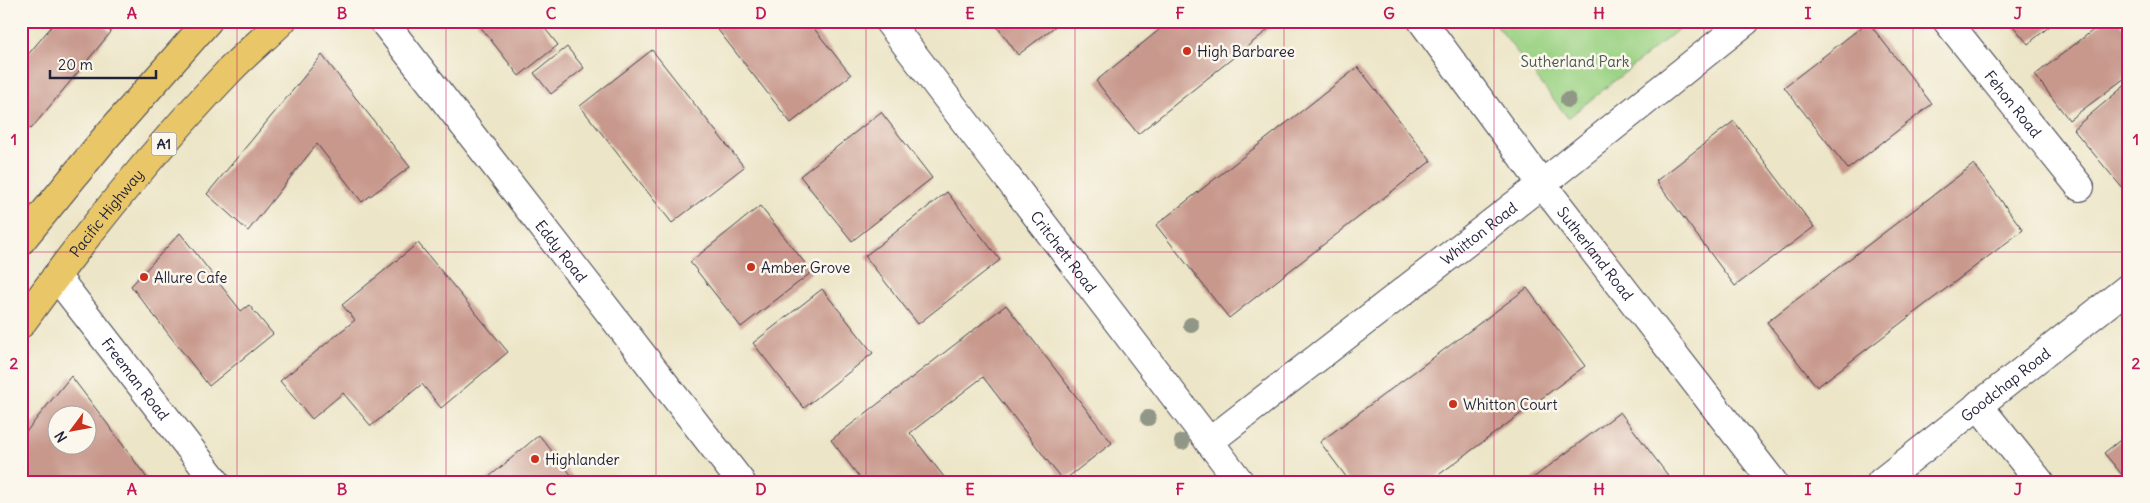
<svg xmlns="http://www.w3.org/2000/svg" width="2150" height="503" viewBox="0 0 2150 503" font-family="Delius,sans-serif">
  <rect width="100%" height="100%" fill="#fbf7ec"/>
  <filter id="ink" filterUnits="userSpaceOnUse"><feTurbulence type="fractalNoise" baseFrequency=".02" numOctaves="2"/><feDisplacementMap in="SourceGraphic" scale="10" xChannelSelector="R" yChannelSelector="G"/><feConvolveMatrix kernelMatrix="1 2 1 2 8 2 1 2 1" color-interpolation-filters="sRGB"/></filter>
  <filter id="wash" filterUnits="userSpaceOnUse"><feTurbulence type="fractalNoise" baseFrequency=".0096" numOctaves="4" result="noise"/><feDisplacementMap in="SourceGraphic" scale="20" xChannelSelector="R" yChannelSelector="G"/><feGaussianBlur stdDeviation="1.12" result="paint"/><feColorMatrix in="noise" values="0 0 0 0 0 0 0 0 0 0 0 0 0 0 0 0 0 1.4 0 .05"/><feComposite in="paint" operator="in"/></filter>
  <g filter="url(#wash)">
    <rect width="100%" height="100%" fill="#ece5c7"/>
    <!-- green -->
    <path fill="#9cd385" stroke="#5f7a60" d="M1493 21H1689L1568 118Z"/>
    <g id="blocks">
      <!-- building -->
      <path fill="#c8988c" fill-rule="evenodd" d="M56 21H98L111 32 31 129 21 122V63Z
        M476 21H539L558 45 519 76Z
        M711 21H808L851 75 791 123Z
        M993 21H1062L1018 55Z
        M1170 21H1279L1138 134 1096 81Z
        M2009 21H2056L2028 44Z
        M2105 21H2119L2129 34V75L2069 120 2035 75Z
        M1868 22 1932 104 1848 169 1784 87Z
        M567 47 584 68 551 94 534 73Z
        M652 50 744 167 672 223 580 106Z
        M322 55 410 167 362 202 317 144 248 231 207 194Z
        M1358 67 1431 161 1229 318 1156 225Z
        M2129 82V196L2073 129Z
        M881 112 932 178 852 241 800 176Z
        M1734 121 1814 227 1735 286 1656 181Z
        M1974 164 2023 230 1817 387 1767 322Z
        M947 192 1000 260 918 324 865 256Z
        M760 206 812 272 741 327 690 262Z
        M180 233 241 311 249 305 273 334 209 386 131 286Z
        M418 243 508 352 441 408 422 384 371 426 343 393 312 419 280 381 355 320 342 305Z
        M1527 288 1585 366 1429 482H1350L1320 442Z
        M822 289 873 353 804 408 753 343Z
        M1006 305 1112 443 1063 481 983 377 910 433 948 482H863L831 440Z
        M71 376 106 422 150 482H21V438ZM58 416H88V446H58Z
        M1620 412 1673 482H1528Z
        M2129 433V482H2128L2104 453Z
        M539 435 577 482H483Z"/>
    </g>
  </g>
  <g filter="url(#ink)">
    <use href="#blocks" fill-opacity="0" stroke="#403f50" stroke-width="1"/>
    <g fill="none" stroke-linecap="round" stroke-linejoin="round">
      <defs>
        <g id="minor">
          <path id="s1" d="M383 21 741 482"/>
          <path id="s2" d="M888 21 1240 482"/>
          <path id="s3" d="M1422 21 1542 184 1773 482"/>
          <path id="s4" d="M1947 21 2080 187"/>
          <path id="s5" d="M56 276 216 482"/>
          <path d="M1978 405 2040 482"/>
          <path id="s6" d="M1209 442 1542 184 1746 21"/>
          <path id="s7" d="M1881 482 2129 287"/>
        </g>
        <g id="trunk">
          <path d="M21 241 106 137 208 21"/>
          <path id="s8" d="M21 324C85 235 154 150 229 71 246 53 265 38 282 21"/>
        </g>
      </defs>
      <!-- minor casing -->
      <use href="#minor" stroke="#403f50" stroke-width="30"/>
      <!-- trunk casing -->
      <use href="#trunk" stroke="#403f50" stroke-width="30"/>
      <!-- minor -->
      <use href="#minor" stroke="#fff" stroke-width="28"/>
      <!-- trunk -->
      <use href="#trunk" stroke="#e9c769" stroke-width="28"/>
    </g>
    <!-- trees -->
    <g fill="#919786">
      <circle cx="1568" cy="100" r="8"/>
      <circle cx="1191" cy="325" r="8"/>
      <circle cx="1148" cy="418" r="8"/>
      <circle cx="1182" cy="442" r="8"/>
    </g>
  </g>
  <!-- grid -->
  <path fill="none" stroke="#c2185b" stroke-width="1" stroke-opacity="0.55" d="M237 21V482M446 21V482M656 21V482M866 21V482M1075 21V482M1284 21V482M1494 21V482M1704 21V482M1913 21V482M21 252H2129"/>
  <!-- markers -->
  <g fill="#c8321e" stroke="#fbf7ec" stroke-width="2">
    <circle cx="1187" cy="51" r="5"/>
    <circle cx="751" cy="267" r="5"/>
    <circle cx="144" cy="277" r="5"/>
    <circle cx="1453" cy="404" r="5"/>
    <circle cx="535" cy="459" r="5"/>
  </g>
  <g text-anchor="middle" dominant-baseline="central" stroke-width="5" stroke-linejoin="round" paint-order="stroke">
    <!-- shield labels -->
    <rect fill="#fbf7ec" stroke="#636270" stroke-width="1" x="151.5" y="132.5" width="25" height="23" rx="4"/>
    <g font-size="14" font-weight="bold" fill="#22223b">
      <text x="164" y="144">A1</text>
    </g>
    <!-- poi labels -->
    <g font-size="15" fill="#22223b" stroke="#fbf7ec" text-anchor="start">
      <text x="1197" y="51">High Barbaree</text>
      <text x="761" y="267">Amber Grove</text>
      <text x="154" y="277">Allure Cafe</text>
      <text x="1463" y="404">Whitton Court</text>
      <text x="545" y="459">Highlander</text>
    </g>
    <!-- park labels -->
    <g font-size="15" fill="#475751" stroke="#fbf7ec">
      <text x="1575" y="61">Sutherland Park</text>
    </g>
    <!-- street labels -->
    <g font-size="15" fill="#22223b" stroke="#fbf7ec">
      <text stroke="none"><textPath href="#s4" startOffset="106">Fehon Road</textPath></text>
      <text stroke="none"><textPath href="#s8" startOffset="140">Pacific Highway</textPath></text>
      <text stroke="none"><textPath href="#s6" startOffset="341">Whitton Road</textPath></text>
      <text stroke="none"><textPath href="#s1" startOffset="291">Eddy Road</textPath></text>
      <text stroke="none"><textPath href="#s2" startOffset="290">Critchett Road</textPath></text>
      <text stroke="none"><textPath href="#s3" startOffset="290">Sutherland Road</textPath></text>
      <text stroke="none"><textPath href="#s5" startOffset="130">Freeman Road</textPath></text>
      <text stroke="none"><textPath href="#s7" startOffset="158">Goodchap Road</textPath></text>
    </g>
  </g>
  <!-- margin -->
  <rect width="2150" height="503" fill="none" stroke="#fbf7ec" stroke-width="55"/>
  <!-- north arrow -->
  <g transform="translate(72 430) rotate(238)"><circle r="24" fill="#fbf7ec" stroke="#a4a2a5"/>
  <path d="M0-4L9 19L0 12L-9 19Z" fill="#c8321e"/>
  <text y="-8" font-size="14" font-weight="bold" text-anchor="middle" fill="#22223b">N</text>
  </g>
  <!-- scale -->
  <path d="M50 70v8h106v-8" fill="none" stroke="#22223b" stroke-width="2.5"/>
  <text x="58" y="70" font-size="15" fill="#22223b" stroke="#fbf7ec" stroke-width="4" paint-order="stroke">20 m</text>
  <rect x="28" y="28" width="2094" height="448" fill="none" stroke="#c2185b" stroke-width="2"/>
  <g font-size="16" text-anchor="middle" font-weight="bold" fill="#c2185b">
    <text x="132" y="19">A</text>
    <text x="342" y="19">B</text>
    <text x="551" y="19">C</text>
    <text x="761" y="19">D</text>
    <text x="970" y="19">E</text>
    <text x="1180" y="19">F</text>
    <text x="1389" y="19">G</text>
    <text x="1599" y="19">H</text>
    <text x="1808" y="19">I</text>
    <text x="2018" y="19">J</text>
    <text x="14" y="145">1</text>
    <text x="2136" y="145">1</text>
    <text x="14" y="369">2</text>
    <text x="2136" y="369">2</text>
    <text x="132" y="495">A</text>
    <text x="342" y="495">B</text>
    <text x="551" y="495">C</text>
    <text x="761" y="495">D</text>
    <text x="970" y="495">E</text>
    <text x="1180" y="495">F</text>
    <text x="1389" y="495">G</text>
    <text x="1599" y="495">H</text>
    <text x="1808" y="495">I</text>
    <text x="2018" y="495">J</text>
  </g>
</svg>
